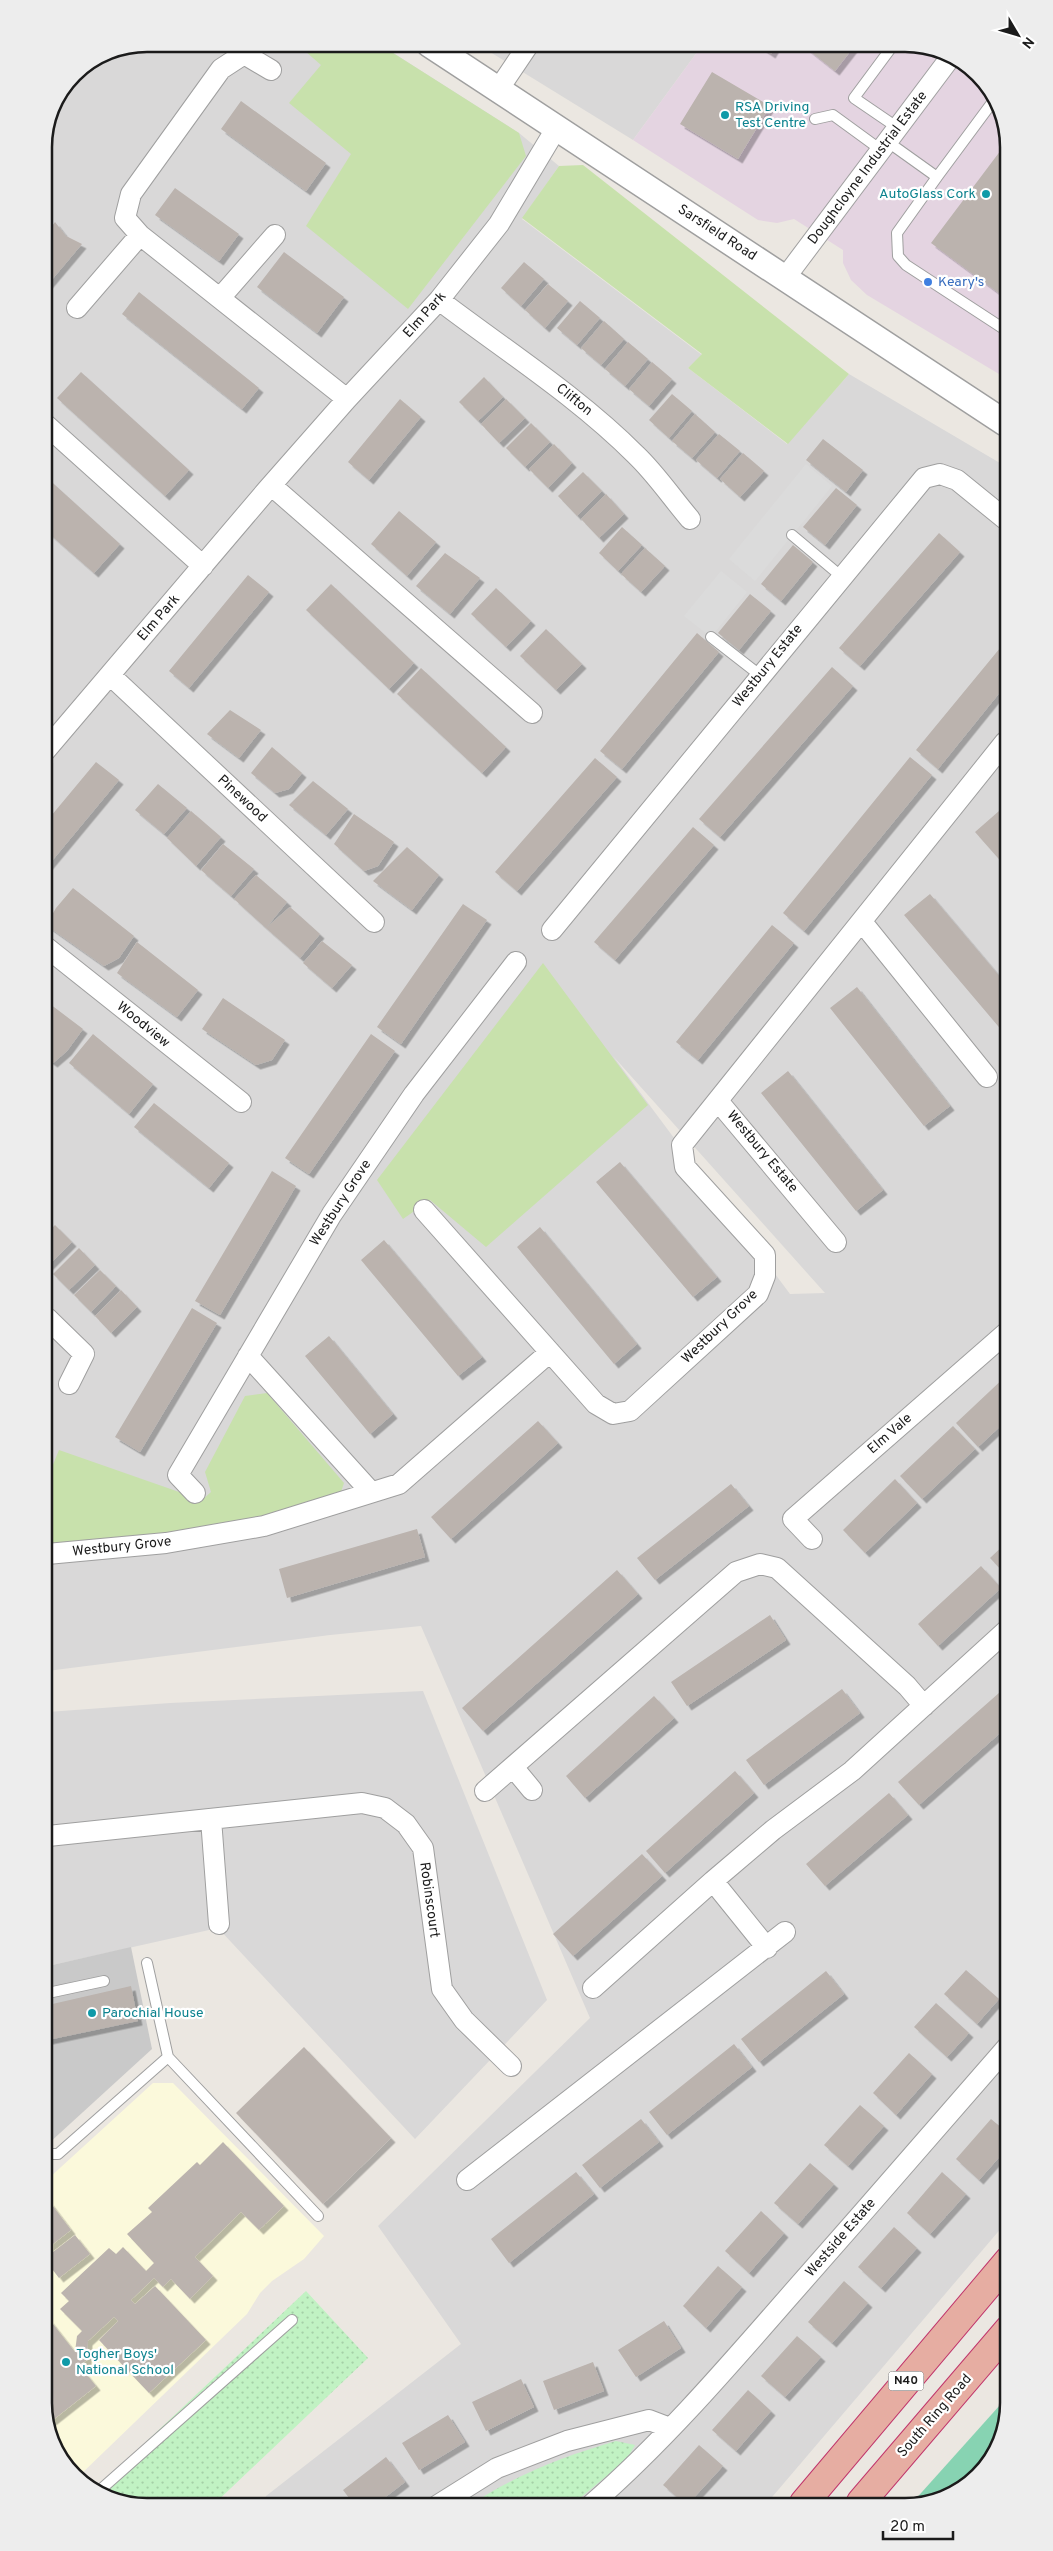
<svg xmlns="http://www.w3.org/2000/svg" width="1053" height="2551" viewBox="0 0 1053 2551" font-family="Overpass,sans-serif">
  <defs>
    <pattern id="park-dots" width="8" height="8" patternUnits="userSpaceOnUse" patternTransform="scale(1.25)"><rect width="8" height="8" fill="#c1f2c3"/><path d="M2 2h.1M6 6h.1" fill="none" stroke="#a5cfa7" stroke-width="1.8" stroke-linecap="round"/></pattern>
    <filter id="shadow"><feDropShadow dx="4.5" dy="4.5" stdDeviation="0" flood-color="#0004"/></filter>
  </defs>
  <rect width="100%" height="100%" fill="#ebe7e1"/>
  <!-- residential -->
  <path fill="#d9d8d8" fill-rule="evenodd" d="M147 44H379L519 133 559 166 522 219 702 355 688 368 787 444 849 374 1005 466 1009 2219 767 2503 263 2506 266 2496 461 2344 378 2226 590 2018 421 1626 330 1635 47 1671 44 141 52 107 74 74 108 52ZM613 1056 825 1293 790 1294Z
    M477 44H703L633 140Z
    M423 1691 547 2000 415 2139 218 1928 48 1966V1712L170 1703Z"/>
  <!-- industrial -->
  <path fill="#e4d4e1" d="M703 44H913L969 65 1004 114V377L867 295 851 280 843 263V250L794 219 777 223 758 220 633 140Z"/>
  <!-- education -->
  <path fill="#fbf9db" d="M153 2083H173L324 2236 304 2259 272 2281 260 2293 247 2314 78 2477 49 2437V2178Z"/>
  <!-- religious -->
  <path fill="#c9c9c9" d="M131 1947 152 2049 48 2144V1966Z"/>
  <!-- grass -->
  <path fill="#c8e1ac" d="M297 44H379L519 133 526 156 408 309 306 226 351 154 289 103 321 65Z
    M583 165 849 374 788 444 688 368 702 354 522 218 559 166Z
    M543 963 648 1105 486 1247 430 1200 403 1219 377 1180Z
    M267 1393 344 1483 340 1495 262 1522 47 1546V1479L59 1450 202 1500 211 1492 205 1472 245 1396Z"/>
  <!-- park -->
  <path fill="url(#park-dots)" d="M306 2291 368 2358 211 2507H140L95 2490Z
    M616 2441 635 2445 627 2459 573 2504 470 2505C516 2475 564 2456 616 2441Z"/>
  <!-- pitch -->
  <path fill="#87d3b2" d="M1009 2395V2404L988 2467 939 2502H913Z"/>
  <!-- parking -->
  <path fill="#dbdbdb" d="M806 464 832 486 755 581 729 559Z
    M721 571 747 592 711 637 684 616Z"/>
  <!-- building -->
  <path fill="#bbb3ae" filter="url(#shadow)" d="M756 44H777L771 54Z
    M801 44H856L835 71Z
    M712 72 770 106 738 159 680 124Z
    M241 101 326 163 306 191 221 129Z
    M1004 146V297L931 243Z
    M175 188 239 234 219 261 155 215Z
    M55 222 66 236 82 244 44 289V237Z
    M284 252 344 297 317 333 257 287Z
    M524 262 544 279 521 306 501 288Z
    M548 284 568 301 545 328 525 310Z
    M139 292 259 388 242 409 122 314Z
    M580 301 600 318 577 345 557 328Z
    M604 321 624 339 601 365 581 348Z
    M628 342 648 359 625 386 605 369Z
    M652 362 672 379 649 406 629 389Z
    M81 372 189 470 165 496 57 398Z
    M484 377 503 397 478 421 459 402Z
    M672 394 692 411 669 438 649 420Z
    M400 399 421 417 369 480 348 462Z
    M506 399 525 418 499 443 481 424Z
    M695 414 715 432 692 458 672 441Z
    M531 423 550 442 525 467 506 448Z
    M719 434 740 451 717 478 696 460Z
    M823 439 863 470 846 492 806 460Z
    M554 444 572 463 548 488 529 469Z
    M743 453 764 471 740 497 720 479Z
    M583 472 602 491 577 516 558 496Z
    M45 476 120 544 94 573 45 530Z
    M836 488 857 505 825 545 803 527Z
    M606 494 624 514 599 538 581 519Z
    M399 511 436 542 407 576 371 544Z
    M622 527 642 545 618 571 599 553Z
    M939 533 960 552 860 666 839 648Z
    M793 545 813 562 781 601 761 584Z
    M645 548 665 566 641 592 621 574Z
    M445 553 480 578 450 614 416 586Z
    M248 575 269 592 189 688 169 671Z
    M331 584 414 663 389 689 306 610Z
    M496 588 531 621 506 647 471 614Z
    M750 594 771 611 739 650 718 633Z
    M546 629 582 664 556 690 520 656Z
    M697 633 719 652 622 769 600 751Z
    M1005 642V686L938 769 916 750Z
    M832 667 853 686 720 837 699 819Z
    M421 668 506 747 482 773 397 694Z
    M230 710 261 730 239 758 207 734Z
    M272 747 302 773 289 789 275 793 251 773Z
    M910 757 932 775 804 931 783 913Z
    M595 758 617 777 517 891 495 872Z
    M96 762 119 780 46 868V822Z
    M313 781 348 809 326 835 289 805Z
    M158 784 187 808 164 834 135 810Z
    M191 811 221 837 196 866 167 838Z
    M999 811 1006 818V867L975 832Z
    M354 814 394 842 378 866 364 871 334 844Z
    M693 827 714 845 615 960 594 942Z
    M223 844 254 869 231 896 201 870Z
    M407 847 439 875 412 910 373 881Z
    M256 875 287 902 266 928 234 899Z
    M73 888 134 936 119 958 104 966 46 925 56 908Z
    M930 894 1006 984V1031L1004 1033 904 915Z
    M463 904 487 920 401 1044 377 1027Z
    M290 907 320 934 300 958 266 928Z
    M772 925 794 943 698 1060 676 1042Z
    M322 941 352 965 332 988 303 963Z
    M137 942 198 990 177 1017 117 973Z
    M857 987 950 1106 924 1126 830 1008Z
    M223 998 285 1040 272 1060 256 1065 202 1029Z
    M46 1001 83 1029 67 1051 53 1063 46 1058Z
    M93 1034 153 1084 129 1114 69 1063Z
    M371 1034 395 1051 309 1174 285 1158Z
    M788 1071 883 1190 856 1211 761 1093Z
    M154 1103 229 1163 209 1188 134 1127Z
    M620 1162 717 1277 693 1297 596 1182Z
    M272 1171 296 1186 220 1315 195 1301Z
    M55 1225 72 1242 47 1267 46 1234Z
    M540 1227 637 1344 614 1364 517 1247Z
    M384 1240 482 1357 458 1376 361 1260Z
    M79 1248 95 1265 69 1290 53 1274Z
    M100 1270 116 1286 91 1312 74 1295Z
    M121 1290 137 1307 111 1333 95 1316Z
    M192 1308 217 1323 140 1452 115 1437Z
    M329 1336 393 1414 370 1434 305 1356Z
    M1007 1375V1420L978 1447 956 1423Z
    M538 1421 558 1443 451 1539 431 1517Z
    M953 1426 975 1449 922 1499 900 1476Z
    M895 1479 917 1503 865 1553 843 1530Z
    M731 1484 749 1506 655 1580 637 1558Z
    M417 1529 425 1557 287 1598 279 1569Z
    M1007 1542V1576L990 1558Z
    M981 1566 1001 1588 938 1646 918 1624Z
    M617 1570 638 1594 483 1731 462 1708Z
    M770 1615 786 1640 687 1706 671 1682Z
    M1008 1685V1726L919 1805 898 1782Z
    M842 1689 860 1713 764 1785 746 1760Z
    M654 1696 674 1718 585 1798 566 1776Z
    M735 1771 754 1793 665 1873 646 1851Z
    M889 1793 908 1815 825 1886 806 1864Z
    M642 1854 662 1876 573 1956 553 1934Z
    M966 1970 999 1999 977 2024 944 1994Z
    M826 1971 844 1994 759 2062 741 2039Z
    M131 1986 138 2021 48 2040V2005Z
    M936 2003 969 2033 947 2057 914 2027Z
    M734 2044 752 2067 667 2135 649 2112Z
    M304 2047 391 2138 323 2204 236 2113Z
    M909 2053 932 2074 896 2115 873 2093Z
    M860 2105 884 2126 848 2166 824 2145Z
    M641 2119 659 2142 600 2188 582 2165Z
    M991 2119 1009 2134V2146L979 2180 956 2159Z
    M223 2142 284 2206 259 2230 241 2212 195 2257 213 2276 190 2299 171 2279 163 2287 154 2278 131 2300 135 2304 155 2286 206 2340 149 2393 99 2340 118 2321 114 2317 88 2341 87 2360 79 2365 96 2386 49 2423V2319L75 2352 77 2336 82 2331 60 2309 69 2301 61 2293 109 2248 116 2254 123 2247 146 2271 154 2263 127 2234 152 2212 148 2208 197 2162 200 2165Z
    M810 2163 834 2184 798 2224 774 2203Z
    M576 2172 594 2194 509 2263 491 2239Z
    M942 2172 966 2194 930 2234 907 2213Z
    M49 2201 71 2230 49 2247Z
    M761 2211 784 2233 749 2273 725 2251Z
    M894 2227 917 2248 881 2288 858 2267Z
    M75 2235 90 2254 59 2278 49 2265V2255Z
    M718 2266 742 2287 706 2328 683 2306Z
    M844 2281 868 2303 832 2343 808 2322Z
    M664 2321 681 2348 636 2377 618 2350Z
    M797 2336 821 2357 785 2397 761 2376Z
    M593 2362 604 2391 554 2410 543 2381Z
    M521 2379 534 2407 486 2431 472 2402Z
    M748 2390 771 2411 736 2451 712 2430Z
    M448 2415 465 2442 419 2470 402 2443Z
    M699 2445 723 2466 689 2503H684L663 2485Z
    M386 2457 405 2482 375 2505 355 2506 343 2490Z"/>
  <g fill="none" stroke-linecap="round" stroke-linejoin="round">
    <defs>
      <path id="service" d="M894 44 854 98 898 128
        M968 65 970 66
        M815 119 833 115 881 150
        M888 142 937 177 994 100
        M937 177 897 233 898 256 906 265 1004 329
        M792 535 842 577
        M711 637 761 676
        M147 1963 168 2057
        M48 1993 104 1981
        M49 2154H58L168 2057 318 2216
        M99 2491 292 2320"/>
      <path id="minor" d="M271 70 244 54 221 69 131 194 125 218 140 235 347 399
        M498 90 529 44
        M785 278 950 58
        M220 298 275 235
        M439 300C506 351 577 396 636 455 656 474 672 498 690 519
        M77 308 140 235
        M45 424 203 566
        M272 486 532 713
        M110 675 374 922
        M45 751 267 490 347 399 439 300 499 224 557 127
        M862 922 987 1077
        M552 930 924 478 940 474 957 480 1005 519
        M46 947 241 1102
        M718 1101 836 1242
        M424 1210 596 1404 613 1414 630 1411 758 1294 765 1276V1255L685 1167 682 1145 1005 742
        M47 1318 84 1354 69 1384
        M248 1356 371 1492
        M195 1493 178 1475 332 1214 414 1094 516 962
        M812 1539 793 1519 1007 1332
        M47 1554 166 1543 264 1526 399 1484 550 1352
        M513 1767 532 1790
        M485 1791 736 1572 760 1564 777 1568 907 1686 924 1706
        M211 1819 219 1924
        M48 1836 362 1803 385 1808 406 1824 423 1848 442 1989 464 2020 511 2066
        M713 1881 767 1948
        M593 1988 713 1881 773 1830 852 1771 1007 1630
        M467 2180 785 1932
        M592 2504C663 2442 725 2370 787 2299 861 2215 935 2130 1008 2046
        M438 2505 497 2468 567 2441 649 2420 670 2428"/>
      <path id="tertiary" d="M429 44 1005 423"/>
      <path id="trunk" d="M861 2502 1009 2329
        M804 2503 1009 2260"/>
    </defs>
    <!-- service casing -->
    <use href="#service" stroke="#9f9f9f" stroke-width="12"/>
    <!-- minor casing -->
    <use href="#minor" stroke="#9f9f9f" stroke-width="22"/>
    <!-- tertiary casing -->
    <use href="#tertiary" stroke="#9f9f9f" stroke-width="28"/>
    <!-- trunk casing -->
    <use href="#trunk" stroke="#c1366c" stroke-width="30"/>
    <!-- service -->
    <use href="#service" stroke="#fff" stroke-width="10"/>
    <!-- minor -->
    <use href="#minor" stroke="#fff" stroke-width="20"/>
    <!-- tertiary -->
    <use href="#tertiary" stroke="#fff" stroke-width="25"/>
    <!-- trunk -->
    <use href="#trunk" stroke="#e6ada2" stroke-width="28"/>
  </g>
  <!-- markers -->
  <g fill="#0f9aa8" stroke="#fff" stroke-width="2">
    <circle cx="725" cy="115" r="5"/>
    <circle cx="986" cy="194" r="5"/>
    <circle cx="92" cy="2013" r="5"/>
    <circle cx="66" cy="2362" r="5"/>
  </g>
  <circle fill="#3f7fe0" stroke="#fff" stroke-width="2" cx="928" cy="282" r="5"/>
  <g text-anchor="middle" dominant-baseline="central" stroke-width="4.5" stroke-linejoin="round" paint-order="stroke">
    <!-- shield labels -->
    <rect fill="#fff" stroke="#5f5f5f" stroke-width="1" x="888.5" y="2371.5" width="35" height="19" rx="4"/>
    <g font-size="12" font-weight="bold" fill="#1b1b1b">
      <text x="906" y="2381">N40</text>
    </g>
    <!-- culture labels -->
    <g font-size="14" fill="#0d838f" stroke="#fff" text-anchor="start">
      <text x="735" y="107">RSA Driving<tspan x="735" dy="16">Test Centre</tspan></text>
      <text x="976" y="194" text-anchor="end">AutoGlass Cork</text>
      <text x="102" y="2013">Parochial House</text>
      <text x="76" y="2354">Togher Boys'<tspan x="76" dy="16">National School</tspan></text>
    </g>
    <!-- street labels -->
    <g font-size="14" fill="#1b1b1b" stroke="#fff">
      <text transform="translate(868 168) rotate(-53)">Doughcloyne Industrial Estate</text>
      <text transform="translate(717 233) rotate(33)">Sarsfield Road</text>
      <text transform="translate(425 315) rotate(-48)">Elm Park</text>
      <text transform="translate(574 400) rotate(39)">Clifton</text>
      <text transform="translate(159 618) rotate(-49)">Elm Park</text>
      <text transform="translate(768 666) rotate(-51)">Westbury Estate</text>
      <text transform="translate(242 799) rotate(43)">Pinewood</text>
      <text transform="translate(143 1025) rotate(39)">Woodview</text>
      <text transform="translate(762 1152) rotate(50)">Westbury Estate</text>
      <text transform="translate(341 1203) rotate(-57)">Westbury Grove</text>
      <text transform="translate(720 1327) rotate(-44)">Westbury Grove</text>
      <text transform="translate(890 1434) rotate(-41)">Elm Vale</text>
      <text transform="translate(122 1547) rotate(-6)">Westbury Grove</text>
      <text transform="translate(429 1900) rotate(82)">Robinscourt</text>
      <text transform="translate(841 2238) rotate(-49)">Westside Estate</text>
      <text transform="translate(935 2416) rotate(-49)">South Ring Road</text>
    </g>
    <!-- shop labels -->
    <g font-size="14" fill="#366cbe" stroke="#fff" text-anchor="start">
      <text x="938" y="282">Keary's</text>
    </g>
  </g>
  <!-- crop -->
  <path d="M0 0H1053V2551H0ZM147 52H905A95 95 0 0 1 1000 147V2403A95 95 0 0 1 905 2498H147A95 95 0 0 1 52 2403V147A95 95 0 0 1 147 52Z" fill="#ededed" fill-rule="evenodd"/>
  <path fill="none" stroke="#1b1b1b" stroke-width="2.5" d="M147 52H905A95 95 0 0 1 1000 147V2403A95 95 0 0 1 905 2498H147A95 95 0 0 1 52 2403V147A95 95 0 0 1 147 52Z"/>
  <!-- north arrow -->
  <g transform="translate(1018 35) rotate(128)" stroke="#ffffff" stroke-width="4" paint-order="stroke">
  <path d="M0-4L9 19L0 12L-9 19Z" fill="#1b1b1b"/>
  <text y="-8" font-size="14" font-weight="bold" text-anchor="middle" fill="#1b1b1b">N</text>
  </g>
  <!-- scale -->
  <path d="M883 2531v8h70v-8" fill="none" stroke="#1b1b1b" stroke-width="2.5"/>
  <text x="890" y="2531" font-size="15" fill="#1b1b1b" stroke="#ffffff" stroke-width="4" paint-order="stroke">20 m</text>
</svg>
